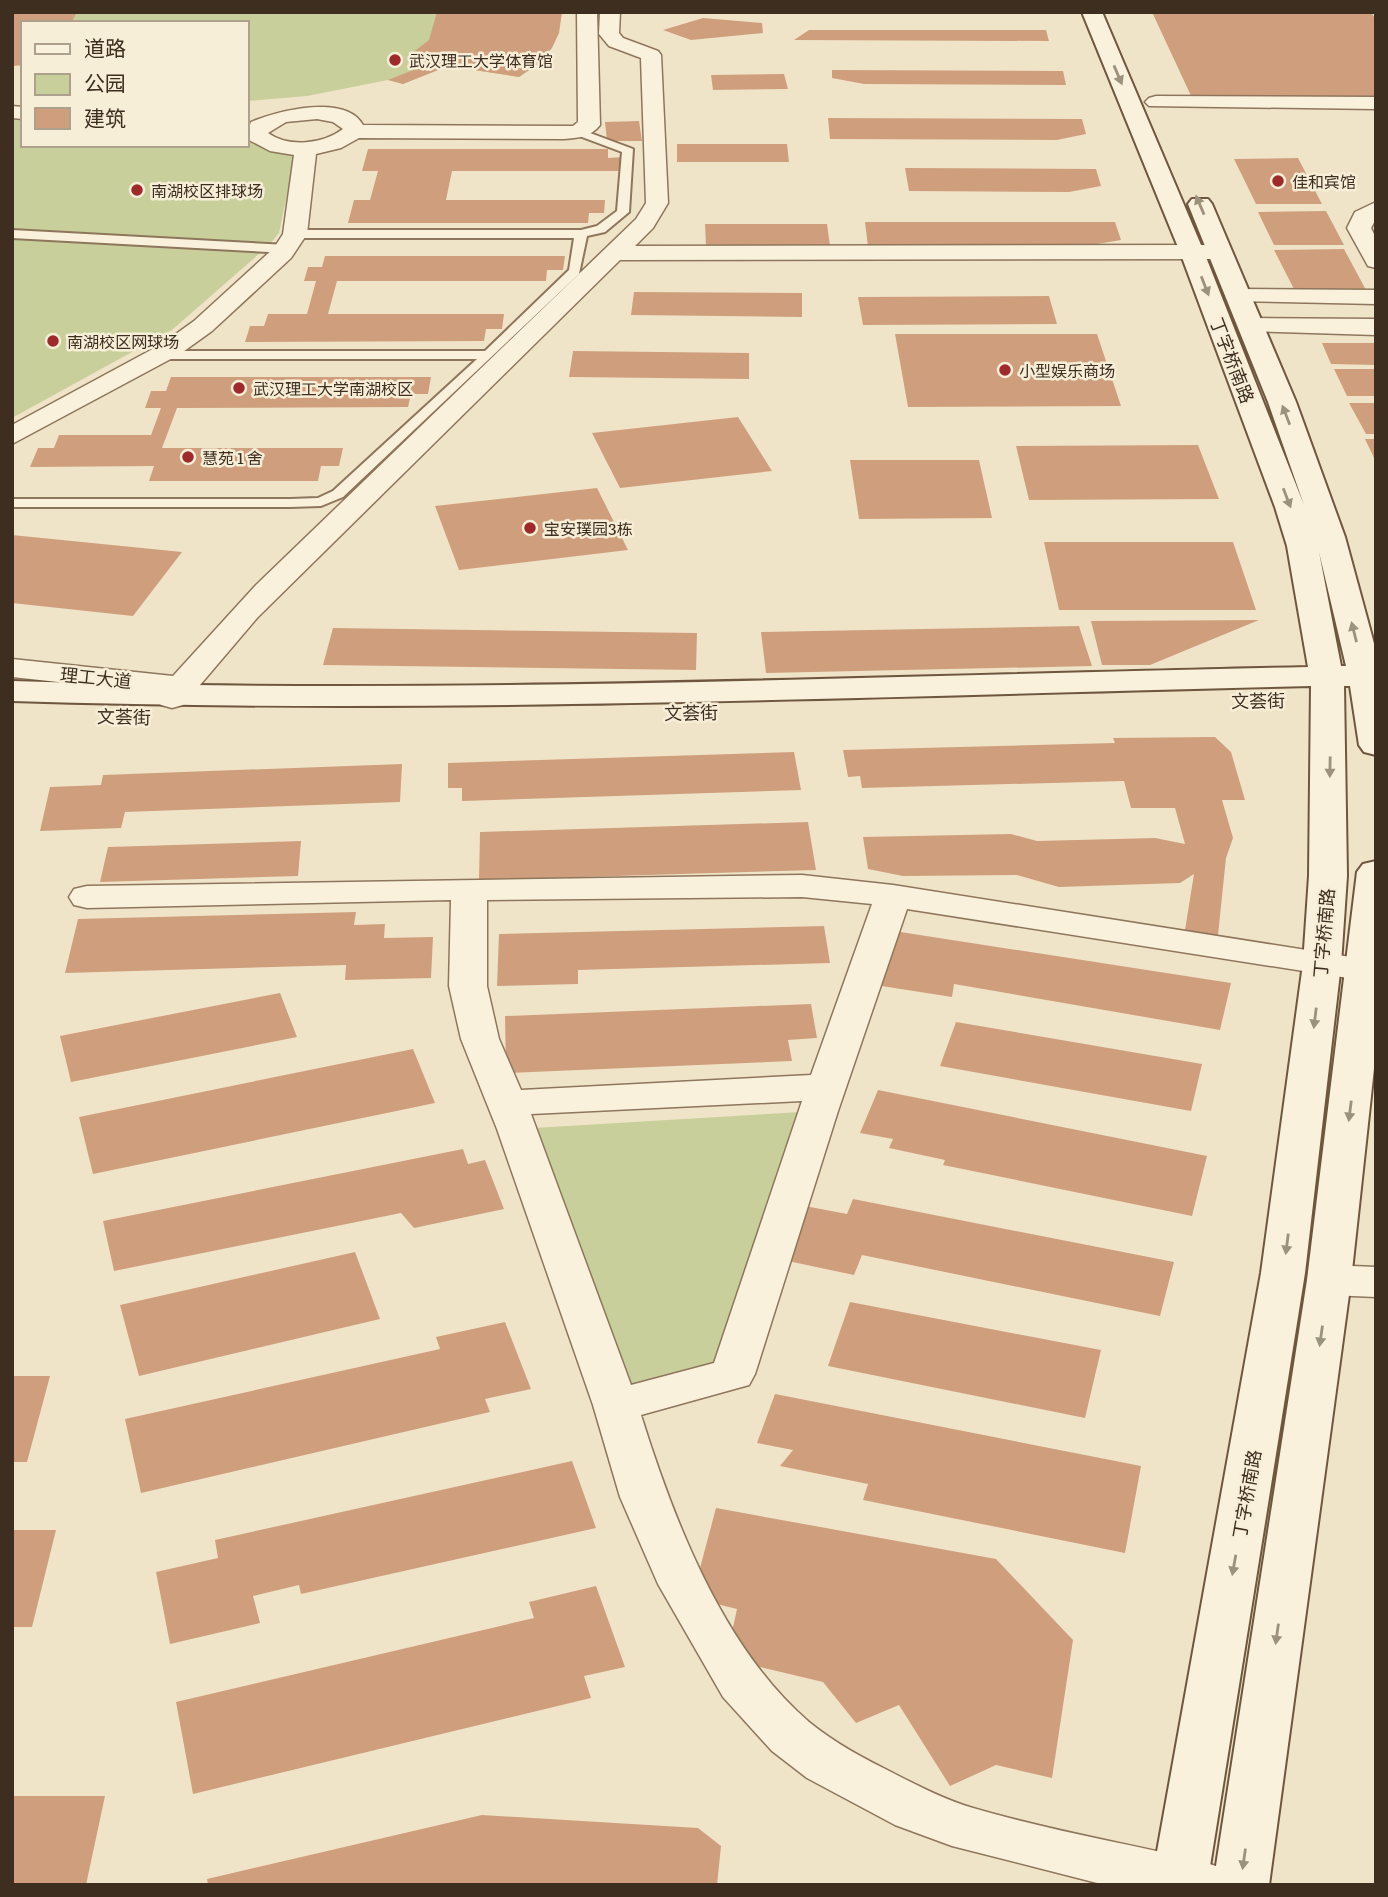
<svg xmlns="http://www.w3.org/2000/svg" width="1388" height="1897" viewBox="0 0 1388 1897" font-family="Literata,'Noto Sans SC',serif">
  <rect width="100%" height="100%" fill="#f0e4c8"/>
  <!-- green -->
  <path fill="#c9cf9b" d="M12 12H562C557 45 546 59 519 77L448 66 403 84 388 80 307 96 247 101V23H23V65L12 66Z
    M12 118H23V145H247V130L248 136 296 152 279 233 269 245 172 330 12 418Z
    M818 1111 733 1374 616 1405 517 1129Z"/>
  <!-- building -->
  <path fill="#cf9f7d" d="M12 12H77L71 23H23V65L12 66Z
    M437 12H562L559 33 552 48 538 64 519 77 448 66 403 84 388 80 431 63 407 57 429 40Z
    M1152 12H1371L1376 20V98H1192Z
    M703 18 762 23 763 33 691 40 663 30Z
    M809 30H1046L1049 41 794 40Z
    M832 70 1063 71 1066 85 864 84 832 78Z
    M784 74 788 89 713 90 711 75Z
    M828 118 1082 119 1086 134 1057 140 830 139Z
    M639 121 642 141H607L605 122Z
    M677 144H787L789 162H677Z
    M368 149H608V158L623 157 622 171H452L446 200H605L604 213H589L588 223H348L354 200H370L378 171H362Z
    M1298 158 1322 204H1256L1234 159Z
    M905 168 1096 169 1101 186 1069 192 909 191Z
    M1326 211 1344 245H1274L1258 212Z
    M865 222H1115L1121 240 1085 246 868 247Z
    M705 224H827L830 246 706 247Z
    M1344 249 1366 290 1295 291 1274 250Z
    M325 256H565L563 270H547L546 281H337L328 314H504L502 329H486L484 341 245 342 250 326H264L268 314H307L316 281H304L308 267H322Z
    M634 292 802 293V317L631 315Z
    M1049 296 1057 324 863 325 858 297Z
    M895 334H1097L1121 406 908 407Z
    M1322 343H1376V365L1331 364Z
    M573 351 749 353V379L569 377Z
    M1334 369H1376V396H1347Z
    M171 377H431L428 394H411L408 407 177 408 162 448H343L339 466H321L318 481H149L154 466 30 467 38 448H54L59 435H151L161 408H145L151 391H166Z
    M1349 403H1376V434H1366Z
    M738 417 772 471 620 488 592 433Z
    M1365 439H1376V462Z
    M1198 445 1219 499 1029 500 1016 446Z
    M850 460H979L992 518 859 519Z
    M597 488 628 550 459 570 435 506Z
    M12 535 182 552 133 616 12 603Z
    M1044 542H1233L1256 610H1059Z
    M1259 620 1150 665H1102L1091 621Z
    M1079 626 1092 666 766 673 761 632Z
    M333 628 697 633 696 670 323 665Z
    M1215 737 1231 752 1245 800H1222L1233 838 1226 858 1218 935 1185 930 1194 874 1180 883 1059 887 1017 875 903 876 868 869 863 837 1011 834 1037 841 1155 838 1185 844 1175 808H1131L1124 781 862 788 860 776 848 777 843 750 1115 743 1113 738Z
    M794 752 801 790 462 801V788H448V763Z
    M402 764 400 802 125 812 121 828 40 831 50 787 101 785 103 775Z
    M808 822 816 870 479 880 480 832Z
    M301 841 298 876 100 882 108 847Z
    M356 912 354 925 385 924 384 938 433 937 431 978 345 980 346 965 65 973 78 919Z
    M824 926 830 963 578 970V984L497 986 499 934Z
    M894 931 1231 983 1220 1030 954 984 952 997 875 985Z
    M280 993 297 1037 71 1082 60 1036Z
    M811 1004 817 1038 788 1040 792 1061 506 1073 505 1016Z
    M956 1022 1202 1064 1191 1111 940 1066Z
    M413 1049 435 1103 93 1174 79 1117Z
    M878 1090 1207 1156 1192 1216 943 1165 945 1160 889 1148 893 1139 860 1133Z
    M463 1149 468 1164 485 1160 504 1209 414 1228 401 1213 114 1271 103 1221Z
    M853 1199 1174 1262 1160 1316 862 1255 854 1275 783 1260 805 1206 847 1214Z
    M355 1252 380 1319 139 1376 120 1305Z
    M850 1302 1101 1350 1085 1418 828 1366Z
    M505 1322 531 1389 485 1399 490 1412 141 1493 125 1419 440 1349 436 1337Z
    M12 1376H50L27 1462H12Z
    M775 1394 1141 1466 1125 1553 863 1500 868 1484 780 1466 793 1450 757 1443Z
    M572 1461 596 1528 301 1594 299 1585 253 1596 260 1623 170 1644 156 1572 218 1558 215 1540Z
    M716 1508 996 1559 1073 1640 1052 1778 996 1765 950 1786 899 1705 856 1723 823 1682 726 1659 737 1609 692 1598Z
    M12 1530H56L32 1627H12Z
    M596 1586 625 1667 584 1676 591 1698 193 1794 176 1702 534 1618 529 1602Z
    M12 1796H105L86 1885H12Z
    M482 1815 698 1828 721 1846 717 1885H208L207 1879Z"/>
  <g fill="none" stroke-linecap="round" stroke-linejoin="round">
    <defs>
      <path id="service" d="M574 130H582L633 149 629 212 605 232 587 236 579 274 343 497 321 506 290 507H12V499H290L318 498 333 491 477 359H161L154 355 161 351H485L569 270 574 238H295L289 234 295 230H581L597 226 617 211 622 152 574 134Z
        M12 230 287 245 293 249 287 253 12 238Z"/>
      <path id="minor" d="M577 12H597L600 125C591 137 578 138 564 139L359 138 341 148 316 154 307 234 291 258 212 331 180 354 12 444V425L162 344 194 321 274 248 283 234 294 155 270 151 249 140 247 133 251 122C276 111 346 93 363 125L573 126 578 122ZM317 119 333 122 343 129C323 144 289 148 268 133L286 122Z
        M600 12H620L619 33 623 38 658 51 661 55 668 203 653 228 635 246 1220 245 1228 247 1232 252 1228 257 1220 259 620 260 257 618 183 705 172 708 161 705 156 698 159 693 12 677V659L173 676 256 585 636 219 646 203 641 58 609 46 599 34Z
        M1156 96 1376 97V109L1149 106 1145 102 1149 98Z
        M12 106 23 107V119L12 118Z
        M1376 202V219L1371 228 1376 238V268L1368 266 1347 228 1355 212Z
        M1240 289 1376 290V304L1231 301 1228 296 1231 291Z
        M1253 318 1376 319V335L1244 331 1240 326 1244 321Z
        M802 875 893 885 1376 961V979L1367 981 907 909 838 1111 755 1374 749 1385 641 1415C674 1521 723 1648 809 1722 836 1744 865 1759 895 1774 920 1787 946 1800 973 1808 1047 1830 1125 1843 1200 1861L1219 1867 1227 1885H1105L952 1846 895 1825 807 1778 772 1751 723 1697 658 1584 620 1497 593 1405 497 1129 461 1039 449 986 451 900 87 908 74 905 69 897 74 889 87 886ZM802 897 872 904 811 1075 521 1090 499 1039 487 986V900ZM802 1101 714 1363 631 1385 531 1114Z
        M1329 1265 1376 1267V1297L1329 1295 1314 1290 1308 1280 1314 1270Z"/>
      <path id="secondary" d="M1082 12H1102L1204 252 1304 505 1268 402 1188 204 1192 199H1208L1212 204 1296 402 1345 537 1376 651V755L1364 752 1359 745 1350 686H1344L1347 876 1341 964 1305 1273 1207 1885H1151L1261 1273 1303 964 1309 876 1311 686C878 696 446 715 12 701V681C444 695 876 676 1308 667L1287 546 1275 507 1180 252ZM1319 552 1346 666H1341Z
        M1376 861V1050L1351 1280 1269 1885H1213L1307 1280 1357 872 1363 864Z"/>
    </defs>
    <!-- service casing -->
    <use href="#service" stroke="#8d765c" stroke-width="4"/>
    <!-- minor casing -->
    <use href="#minor" stroke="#8d765c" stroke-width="3"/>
    <!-- secondary casing -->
    <use href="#secondary" stroke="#6f573f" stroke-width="4"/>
    <!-- service -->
    <use href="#service" fill="#faf1dc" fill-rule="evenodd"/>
    <!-- minor -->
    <use href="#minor" fill="#faf1dc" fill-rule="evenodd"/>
    <!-- secondary -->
    <use href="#secondary" fill="#faf1dc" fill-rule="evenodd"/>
  </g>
  <!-- one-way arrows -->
  <defs><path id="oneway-solid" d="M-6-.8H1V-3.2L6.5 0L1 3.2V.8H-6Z" transform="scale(1.75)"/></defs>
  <g fill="#9c907e">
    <use href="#oneway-solid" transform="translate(1118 75) rotate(67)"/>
    <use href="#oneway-solid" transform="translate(1200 205) rotate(-113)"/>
    <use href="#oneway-solid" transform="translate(1205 286) rotate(69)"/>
    <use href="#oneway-solid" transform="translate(1286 415) rotate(-111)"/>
    <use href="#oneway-solid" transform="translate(1287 498) rotate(69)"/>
    <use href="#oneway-solid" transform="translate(1354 632) rotate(-104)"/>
    <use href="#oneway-solid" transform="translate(1330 767) rotate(91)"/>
    <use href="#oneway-solid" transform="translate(1315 1018) rotate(97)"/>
    <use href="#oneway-solid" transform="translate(1350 1111) rotate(97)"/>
    <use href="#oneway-solid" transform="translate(1287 1244) rotate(97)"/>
    <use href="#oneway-solid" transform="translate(1321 1336) rotate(98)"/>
    <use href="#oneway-solid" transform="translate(1234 1565) rotate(100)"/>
    <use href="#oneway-solid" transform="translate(1277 1634) rotate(98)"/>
    <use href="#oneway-solid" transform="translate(1244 1859) rotate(98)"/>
  </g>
  <!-- markers -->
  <g fill="#9e2a2b" stroke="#f7eed8" stroke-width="2.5">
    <circle cx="395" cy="60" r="7"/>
    <circle cx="1278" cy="181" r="7"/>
    <circle cx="137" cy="190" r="7"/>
    <circle cx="53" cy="341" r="7"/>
    <circle cx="1005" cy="370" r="7"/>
    <circle cx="239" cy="388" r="7"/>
    <circle cx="188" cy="457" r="7"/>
    <circle cx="530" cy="528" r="7"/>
  </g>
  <g text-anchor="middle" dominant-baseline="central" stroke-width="5" stroke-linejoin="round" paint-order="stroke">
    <!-- far-poi labels -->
    <g font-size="16" fill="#3d2e20" stroke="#f7eed8" text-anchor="start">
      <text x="409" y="60">武汉理工大学体育馆</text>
      <text x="1292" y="181">佳和宾馆</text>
      <text x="151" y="190">南湖校区排球场</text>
      <text x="67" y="341">南湖校区网球场</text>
      <text x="1019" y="370">小型娱乐商场</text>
      <text x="253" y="388">武汉理工大学南湖校区</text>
      <text x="202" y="457">慧苑 1 舍</text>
      <text x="544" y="528">宝安璞园3栋</text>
    </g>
    <!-- street labels -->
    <g font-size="18" fill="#3d2e20" stroke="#f7eed8">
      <text transform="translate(1233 360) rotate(69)">丁字桥南路</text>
      <text transform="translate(96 677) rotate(6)">理工大道</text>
      <text transform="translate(1258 700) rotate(-1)">文荟街</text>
      <text transform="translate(691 712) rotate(-1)">文荟街</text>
      <text transform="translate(124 716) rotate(1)">文荟街</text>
      <text transform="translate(1323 933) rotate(-85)">丁字桥南路</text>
      <text transform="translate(1246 1494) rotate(-80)">丁字桥南路</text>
    </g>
  </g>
  <!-- border -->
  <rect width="1388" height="1897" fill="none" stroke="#3d2e20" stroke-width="28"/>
  <!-- legend -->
  <rect x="21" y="21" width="228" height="126" fill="#f7eed8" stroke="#ada18e" stroke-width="2"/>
  <rect x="35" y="44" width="35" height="10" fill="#faf1dc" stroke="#ada18e" stroke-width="2"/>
  <text x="84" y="56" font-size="21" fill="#3d2e20">道路</text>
  <rect x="35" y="74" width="35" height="21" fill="#c9cf9b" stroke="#ada18e" stroke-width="2"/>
  <text x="84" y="91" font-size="21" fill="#3d2e20">公园</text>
  <rect x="35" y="108" width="35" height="21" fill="#cf9f7d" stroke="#ada18e" stroke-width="2"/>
  <text x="84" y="126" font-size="21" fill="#3d2e20">建筑</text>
</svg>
